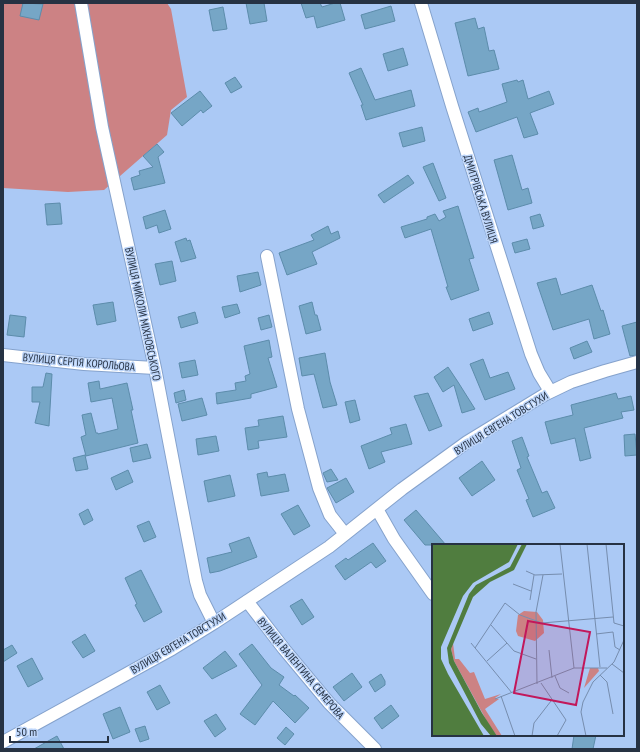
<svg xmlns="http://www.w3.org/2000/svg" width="640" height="752" viewBox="0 0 640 752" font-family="'PT Sans Narrow',sans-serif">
  <rect width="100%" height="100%" fill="#abc9f5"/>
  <!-- green -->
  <path fill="#cc8284" d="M3 3H167L171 9 187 97 171 110 167 135 104 190 68 192 3 188Z"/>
  <!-- building -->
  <path fill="#76a6c6" stroke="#5c8cab" d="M23 3 43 4 39 20 20 16Z
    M246 3H264L267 21 250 24Z
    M301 3H320L322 7 335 3H340L345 20 317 28 314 16 306 18Z
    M391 6 395 21 365 29 361 15Z
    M223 7 227 29 213 31 209 10Z
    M475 18 478 29 484 27 489 51 494 50 499 69 468 76 455 23Z
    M403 48 408 65 388 71 383 54Z
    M361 68 375 100 411 90 415 106 366 120 361 105H363L349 73Z
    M235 77 242 87 231 93 225 83Z
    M517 80 518 82 523 80 528 99 549 91 554 104 530 113 538 134 524 138 517 117 476 132 468 112 478 108 479 112 507 102 502 84Z
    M200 91 212 106 203 113 201 110 182 126 171 113Z
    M422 127 425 141 403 147 399 133Z
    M157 144 164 152 158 157 165 183 134 190 131 178 140 175 139 171 153 167 143 156Z
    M512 155 522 190 528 188 532 203 508 210 494 160Z
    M433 163 446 198 439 201 423 167Z
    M408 175 414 183 384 203 378 195Z
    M60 203 62 224 47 225 45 204Z
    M458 206 474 258 469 259 479 290 451 300 446 287H448L431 229 405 238 401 227 427 219V217L435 214 439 221 446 217 443 211Z
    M165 210 171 229 159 233 157 225 146 229 143 217Z
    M540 214 544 226 533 229 530 217Z
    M328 226 331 234 338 231 340 238 312 252 317 264 287 275 279 253 314 240 311 235Z
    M186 238 187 241 190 240 196 258 181 262 175 242Z
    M527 239 530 249 515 253 512 243Z
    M172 261 176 281 160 285 155 264Z
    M258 272 261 285 240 292 237 276Z
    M556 278 561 295 592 285 601 311 603 310 610 334 594 339 589 319 553 330 537 283Z
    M113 302 116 321 97 325 93 305Z
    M312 302 315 315H317L321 330 306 334 299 306Z
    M237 304 240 313 225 318 222 307Z
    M195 312 198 323 181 328 178 317Z
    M489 312 493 324 473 331 469 319Z
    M10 315 26 317 24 337 7 335Z
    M269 315 272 327 261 330 258 318Z
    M637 322V355L630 356 622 326Z
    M269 340 272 357 268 358 277 387 251 394V398L217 404 216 393 236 390 235 383 246 381 245 376 250 374 244 346Z
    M587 341 592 352 574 359 570 348Z
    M325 353 330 382 337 405 323 408 314 374 302 376 299 358Z
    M483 359 490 378 508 372 515 389 485 400 470 364Z
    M195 360 198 375 182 378 179 363Z
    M448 367 458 382 475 409 462 413 454 385 443 392 434 377Z
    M46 373 52 374 49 426 35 423 40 402H32V387H43Z
    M99 381 100 389 127 383 133 410H131L138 443 86 456 81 437 86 435 82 415 91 413 96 433H98V434L118 429 112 398 91 402 88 383Z
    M184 390 186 400 176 403 174 393Z
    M428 393 442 426 429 431 414 396Z
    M616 393 618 399 631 396 634 410 621 412 623 418 584 428 591 458 580 461 575 438 551 444 545 422 573 415 571 405Z
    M202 398 207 415 182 421 178 404Z
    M355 400 360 420 350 423 345 402Z
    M283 416 287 437 258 441 259 448 248 450 245 428 259 426 258 420Z
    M406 424 412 444 381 452 385 462 369 469 361 446 392 434 390 428Z
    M635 434 637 455 625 456 624 435Z
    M216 436 219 451 198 455 196 439Z
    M522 437 529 456 527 457 542 493 547 491 555 508 533 517 526 500 529 499 517 470 521 468 512 441Z
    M147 444 151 458 133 462 130 448Z
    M85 455 88 469 76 471 73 458Z
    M482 461 495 480 472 496 459 478Z
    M331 469 338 480 327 482 323 473Z
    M128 470 133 482 116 490 111 478Z
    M267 472 268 477 285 474 289 491 261 496 257 474Z
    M230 475 235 496 208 502 204 481Z
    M346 478 354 492 336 503 327 488Z
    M298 505 310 526 294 535 281 514Z
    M88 509 93 520 84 525 79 514Z
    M416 510 446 545H425L404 520Z
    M149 521 156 537 144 542 137 526Z
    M249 537 257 557 220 571 210 573 207 558 232 552 229 544Z
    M373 543 386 561 376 568 371 562 345 580 335 566 346 558 348 560Z
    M141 570 162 612 144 622 135 605 137 604 125 578Z
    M302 599 314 617 302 625 290 606Z
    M85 634 95 651 83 658 72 642Z
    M252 644 271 668 284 677 279 685 294 696 295 695 309 708 295 723 273 701 255 725 240 714 262 685 239 654Z
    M12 645 17 653 3 662V650Z
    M225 651 237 666 212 679 203 668Z
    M32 658 43 679 28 687 17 666Z
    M352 673 362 687 344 701 333 687Z
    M381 674 385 681V685L375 692 369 682Z
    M160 685 170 703 157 710 147 692Z
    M391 705 399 716 382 729 374 718Z
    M120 707 130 732 113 739 103 714Z
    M216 714 226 729 215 737 204 721Z
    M145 726 149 739 140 742 135 729Z
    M286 727 294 734 285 745 277 738Z
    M574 735H596L593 749H572Z
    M57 736 64 749H34Z"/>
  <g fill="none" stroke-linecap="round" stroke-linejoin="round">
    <defs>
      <path id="minor" d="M81 3 102 127 155 368 196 581 200 595 214 623
        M421 3 452 106 531 354 539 373 550 391
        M267 256 298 409 319 488 330 515 345 534
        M3 355 84 364 155 368
        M377 509 394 539 433 594
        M247 601 284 649 329 703 375 749
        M3 742 172 649 214 623 329 547 402 489 467 442 544 395 571 382 605 371 637 362"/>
    </defs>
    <!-- minor casing -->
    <use href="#minor" stroke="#85a2cc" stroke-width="14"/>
    <!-- minor -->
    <use href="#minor" stroke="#fff" stroke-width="12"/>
  </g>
  <g text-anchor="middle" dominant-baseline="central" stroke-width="3" stroke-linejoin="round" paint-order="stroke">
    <!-- street labels -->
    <g font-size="11" fill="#263243" stroke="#bed6fa">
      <text transform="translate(481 199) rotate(73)">ДМИТРІВСЬКА ВУЛИЦЯ</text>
      <text transform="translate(143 314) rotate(78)">ВУЛИЦЯ МИКОЛИ МІХНОВСЬКОГО</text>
      <text transform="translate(79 362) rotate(5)">ВУЛИЦЯ СЕРГІЯ КОРОЛЬОВА</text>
      <text transform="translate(501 423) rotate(-32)">ВУЛИЦЯ ЄВГЕНА ТОВСТУХИ</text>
      <text transform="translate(178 643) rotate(-31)">ВУЛИЦЯ ЄВГЕНА ТОВСТУХИ</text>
      <text transform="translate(301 668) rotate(50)">ВУЛИЦЯ ВАЛЕНТИНА СЕМЕРОВА</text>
    </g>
  </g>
  <!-- overview -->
  <g transform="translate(432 544)">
    <rect width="192" height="192" fill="#abc9f5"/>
    <path d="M92 67 105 68 111 76 112 89 103 97 86 92 84 87 86 71ZM21 99 23 115H27L38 129 42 128 53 155 69 150 63 154 67 155 53 165 70 192H65L57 181 22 117 19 105ZM158 124H166L167 127 152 144Z" fill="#cc8284"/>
    <path d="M0 0H86L77 18 41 39 31 52 9 103V115L16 130 52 192H0ZM90 0H95L82 26 58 38 41 53 19 105 22 117 50 169 65 192H59L49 180 17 119 15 104 37 50 44 41 78 23Z" fill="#507d3f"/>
    <path fill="none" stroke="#768dae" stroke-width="1" d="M128 0 142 124M155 0 168 123M174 0 182 79 192 82M94 27 103 31 130 30M81 40 99 47M98 56 102 31M59 81 82 107 104 115M164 90 181 88 183 103 188 106M39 99 80 149M43 104 73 59 88 71 110 79 181 73M117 106 120 134M55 117 75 99M180 120 192 129M168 131 175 138 181 170M123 132 128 144 137 149M109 139 134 176 125 192M105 140 104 68 111 31M69 152 83 192M63 155 142 124H175M100 192 102 179 119 157M154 192 149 168 151 158 161 138 182 118 192 96"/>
    <path fill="#c2185b" fill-opacity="0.15" stroke="#c2185b" stroke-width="2" d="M96 77 158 88 144 161 82 149Z"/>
    <rect width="192" height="192" fill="none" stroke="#263243" stroke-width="2"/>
  </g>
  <!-- border -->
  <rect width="640" height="752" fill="none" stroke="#263243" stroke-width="8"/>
  <!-- scale -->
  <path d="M10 736v6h98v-6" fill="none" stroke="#263243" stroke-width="2"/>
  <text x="16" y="736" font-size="12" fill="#263243" stroke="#bed6fa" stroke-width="3" paint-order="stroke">50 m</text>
</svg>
